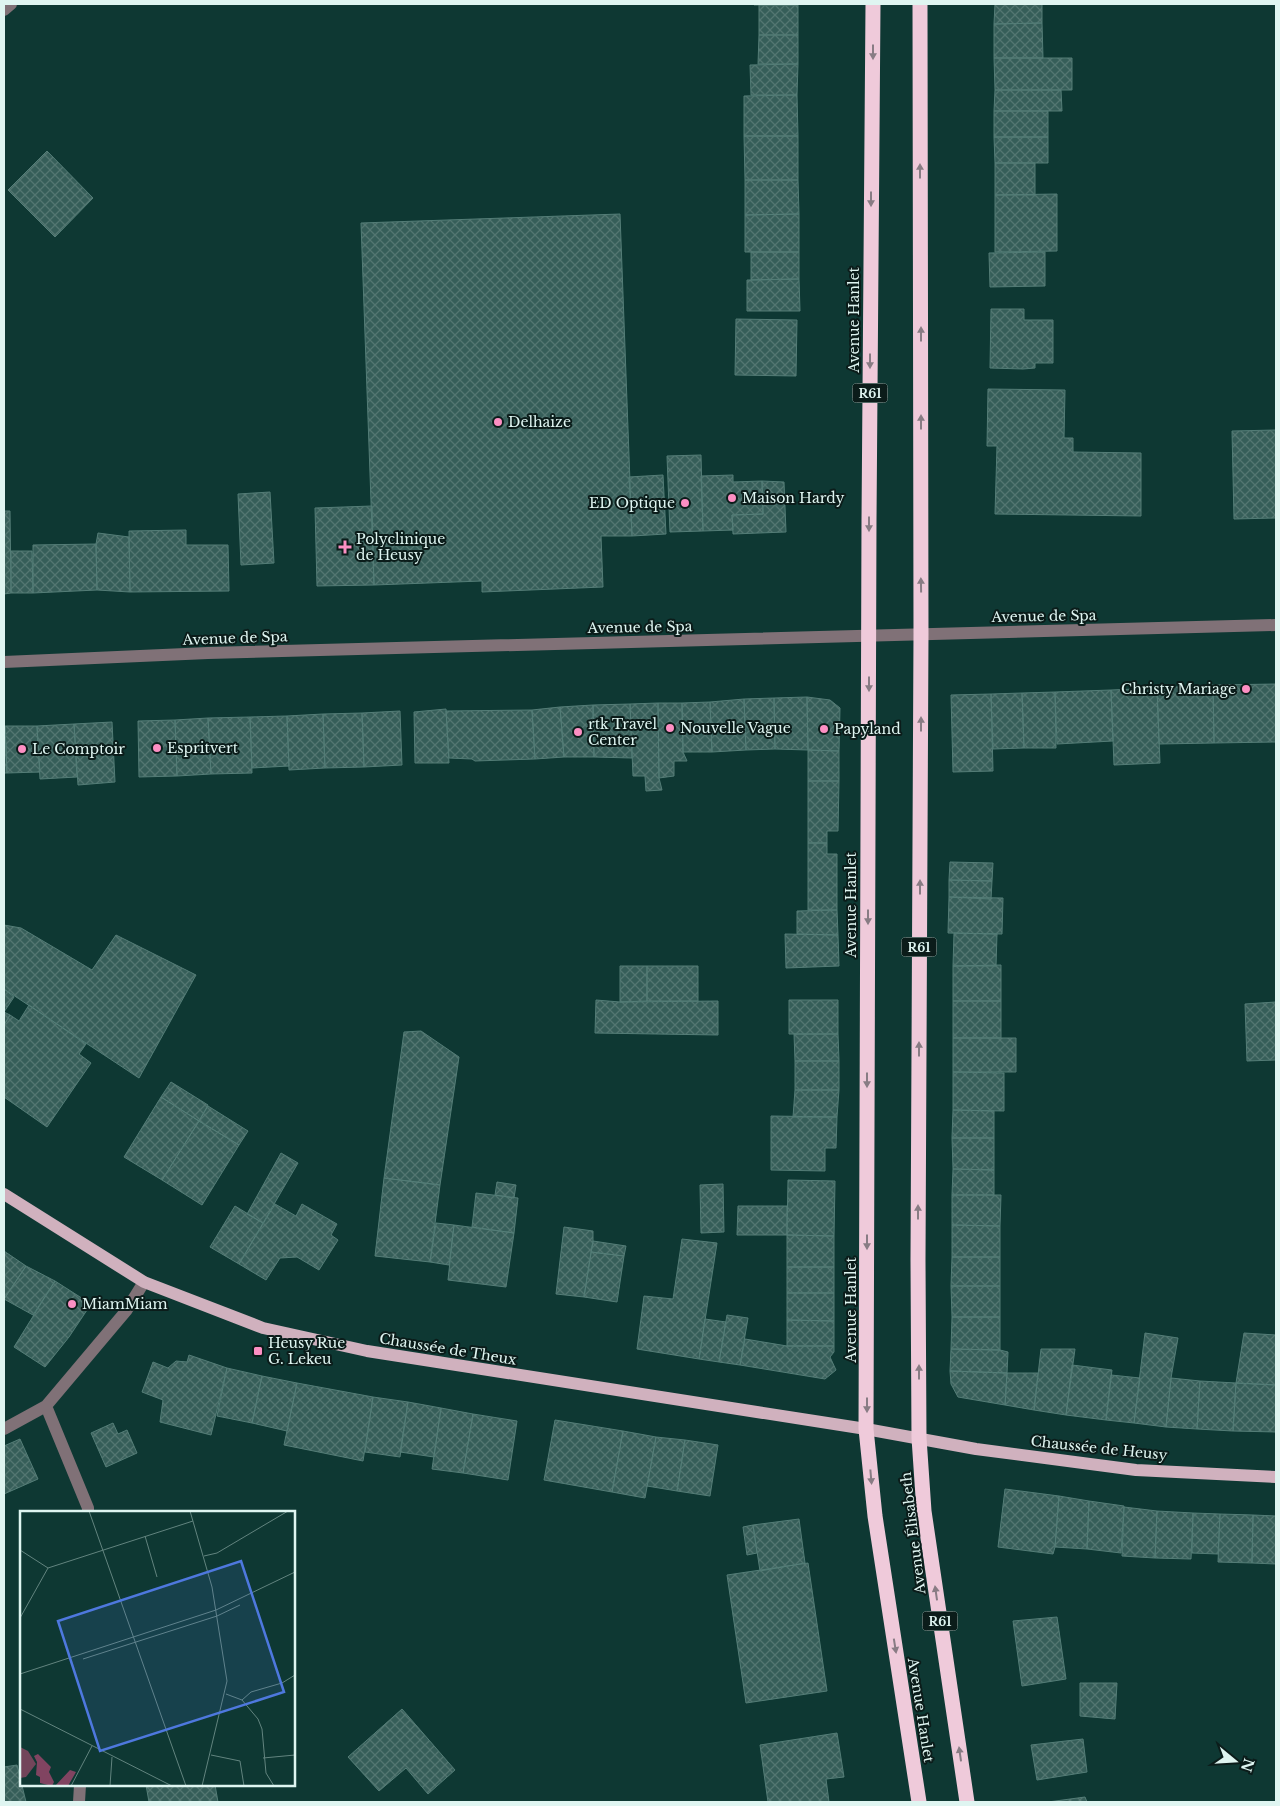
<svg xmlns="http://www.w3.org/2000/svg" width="1280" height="1806" viewBox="0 0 1280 1806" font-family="'Libre Baskerville',serif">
  <defs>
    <pattern id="building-cross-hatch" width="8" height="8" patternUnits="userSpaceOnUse" patternTransform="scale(1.25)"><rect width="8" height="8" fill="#365e59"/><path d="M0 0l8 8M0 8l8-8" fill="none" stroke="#537671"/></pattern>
  </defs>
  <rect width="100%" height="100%" fill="#0e3833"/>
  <!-- building -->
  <path fill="url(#building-cross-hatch)" stroke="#547d77" d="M754 4H798V5H754Z
    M995 4H1042V23L994 24Z
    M759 5H798V35H759Z
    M1042 23 1043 58H994V24Z
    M759 35H798V64H758Z
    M994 58H1072V90H995Z
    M798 64 797 95H751L750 65Z
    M995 90H1061L1062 111H994Z
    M797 95 798 136H744V96Z
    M994 111H1048V137H994Z
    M744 136H798V180H745Z
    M994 137H1048V163H995Z
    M47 151 93 198 55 237 8 190Z
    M995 163H1035V195H995Z
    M745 180H798L799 214 745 215Z
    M1057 194V251L995 252V195Z
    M620 214 632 536H601L603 587 482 592V581L374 585 361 223Z
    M799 214V252H745V215Z
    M751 252H799V279L751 280Z
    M1045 252V286L990 287 989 253Z
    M799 279 800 311H747V280Z
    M991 309H1024V320H1053V363H1035V368L1023 369 990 368Z
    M736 319 797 320 796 376 735 375Z
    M988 389 1065 390 1064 438H1073V452L1141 453V516L995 514 997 446H987Z
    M1276 430V518L1234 519 1232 431Z
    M701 455 703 531 670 532 667 456Z
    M663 475 666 534 632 536 629 477Z
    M733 475V482L762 481 763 514 732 515 733 530 703 531 701 476Z
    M762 481 784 482 786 532 733 534 732 515 763 514Z
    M270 492 274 563 241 565 238 494Z
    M372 506 374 585 317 586 315 508Z
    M4 511H10L11 593 4 594Z
    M186 530V545H228L229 591 130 592 129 531Z
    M98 533 129 537 130 592 97 590 96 544Z
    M96 544 97 590 33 593V545Z
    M11 551H32L33 593H11Z
    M1276 684V742L1214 743 1213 685Z
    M1213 685 1214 743 1159 744 1157 688Z
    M1157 688 1160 763 1114 765 1111 690Z
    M1111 690 1113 741 1057 744 1055 692Z
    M1055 692 1056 748H1024L1022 693Z
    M1022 693 1024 748 993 749 991 694Z
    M991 694 993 771 953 772 951 695Z
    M807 697 808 750 775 749 774 698Z
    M807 697 830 700 840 708 839 751 808 750Z
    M774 698 775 749 746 750 744 699Z
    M744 699 746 750 712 752 710 702Z
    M710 702 712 752H683L682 703Z
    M658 703H682L683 752 687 761H674V776L659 778Z
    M658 703 659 778 662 790 646 791 645 776H633L630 704Z
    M630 704 632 758 594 757 593 705Z
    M593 705 594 757H564L560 707Z
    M560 707 564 757 535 759 532 710Z
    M446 709 449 763H415L414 712Z
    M532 710 535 759 475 761 472 759 449 758 446 711Z
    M400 711 402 765 364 767 362 713Z
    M362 713 364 767 325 768 323 714Z
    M323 714 325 768 289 770 287 716Z
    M287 716 289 766 252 768 250 717Z
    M250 717 252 773 211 774 208 718Z
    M208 718 211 774 177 776 175 720Z
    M175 720 177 776 139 777 138 721Z
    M112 722 115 782 78 785 74 724Z
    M74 724 77 777 40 779 37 726Z
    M4 726H5L7 773H4Z
    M5 726H37L40 772 7 773Z
    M808 750 839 751V781H808Z
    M808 781H839L838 831H827V843H808Z
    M808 843H827V854H837V910H808Z
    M950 862 993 863 992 881 949 880Z
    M949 880 992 881 991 899 949 897Z
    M949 897 1003 898 1002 934 948 933Z
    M837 910 838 935 797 934V911Z
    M4 925 21 928 92 970 116 935 196 975 139 1078 4 989Z
    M954 933 997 934 996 966H953Z
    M785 934 838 935 839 966 786 968Z
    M1001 965V1001H953V966Z
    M620 966H647V1001L620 1002Z
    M647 966H698V1001H647Z
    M4 989 14 997 4 1012 10 1015 4 1025Z
    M596 1000 620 1002 718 1001V1035L595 1033Z
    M789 1000H838V1034H789Z
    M953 1001H1001V1038H953Z
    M1276 1002V1060L1247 1061 1245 1004Z
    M29 1005 86 1044 79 1054 91 1063 47 1127 4 1097V1025L10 1015 19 1021Z
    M421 1031 459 1057 440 1185 384 1178 404 1032Z
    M794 1034H838L839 1061H795Z
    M953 1038H1016V1072H953Z
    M795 1061H839V1090H795Z
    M953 1072 1004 1073V1111L953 1110Z
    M171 1082 208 1105 199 1121 161 1097Z
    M795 1090H839L837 1117H793Z
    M161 1097 199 1121 162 1180 124 1157Z
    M208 1106 248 1131 239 1145 199 1121Z
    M953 1110 994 1111V1138H952Z
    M771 1116 837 1117 836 1148H825V1171L771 1170Z
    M199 1121 239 1145 202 1205 162 1180Z
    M952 1138H994V1170L953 1169Z
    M281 1153 298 1163 263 1223 247 1214Z
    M953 1169 994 1170V1195H952Z
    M384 1178 440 1185 430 1262 375 1256Z
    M788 1180 835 1181 834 1236 787 1235Z
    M497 1182 516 1185 514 1198 495 1195Z
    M723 1184 724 1232 701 1233 700 1185Z
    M476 1193 518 1198 514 1233 472 1227Z
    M952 1195H1001L1000 1226 952 1225Z
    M275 1204 296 1216 302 1204 337 1224 331 1235 338 1240 319 1270 297 1257 280 1258 266 1280 239 1264Z
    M235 1206 263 1223 239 1264 210 1247Z
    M738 1206H787V1235H737Z
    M436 1223 454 1225 449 1265 430 1262Z
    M454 1225 514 1233 506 1287 448 1280Z
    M952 1225 1000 1226V1257H952Z
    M564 1227 593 1231V1241L584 1297 556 1294Z
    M787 1235 834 1236V1267H787Z
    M682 1239 717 1243 699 1359 637 1349 644 1296 673 1299Z
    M593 1241 626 1246 624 1256 591 1252Z
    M4 1251 26 1266 4 1299Z
    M591 1252 624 1256 617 1302 584 1297Z
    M952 1257H1000V1286H951Z
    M26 1266 55 1281 33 1315 4 1299Z
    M787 1267H834V1293H787Z
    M55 1281 91 1304 69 1337 45 1367 14 1347Z
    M951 1286H1000V1317H952Z
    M787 1293H834V1321L787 1320Z
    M727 1315 748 1318 740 1365 719 1362Z
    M952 1317H1000V1350L951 1349Z
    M705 1319 726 1322 719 1362 699 1359Z
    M787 1320 834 1321V1346H787Z
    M1145 1333 1178 1338 1171 1378 1166 1427 1134 1423Z
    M1244 1333 1276 1335V1385L1236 1383Z
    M745 1339 787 1346H834V1352L830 1357 836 1370 825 1379 740 1365Z
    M951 1349 1000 1350 1008 1352 1007 1373 950 1371Z
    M1041 1349H1075L1066 1415 1034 1410Z
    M189 1355 227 1368 211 1435 160 1422 163 1400 142 1392 153 1362 168 1368 176 1361 187 1362Z
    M1072 1365 1112 1370 1106 1420 1066 1415Z
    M227 1368 262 1376 252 1423 217 1416Z
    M950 1371 1007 1373 1005 1405 958 1397 951 1384Z
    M1007 1373H1038L1034 1410 1005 1405Z
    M1111 1375 1140 1378 1134 1423 1106 1420Z
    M262 1376 297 1383 287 1431 252 1423Z
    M1171 1378 1200 1381 1197 1429 1166 1427Z
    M1200 1381 1236 1383 1233 1431 1197 1429Z
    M297 1383 373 1397 363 1461 284 1445Z
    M1236 1383 1276 1385V1432L1233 1431Z
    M373 1397 408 1402 400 1457 365 1452Z
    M408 1402 441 1408 434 1457 400 1452Z
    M441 1408 473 1414 463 1473 432 1469Z
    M473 1414 517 1421 508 1480 463 1473Z
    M555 1420 623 1431 612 1492 544 1480Z
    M113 1423 118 1434 127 1430 137 1453 106 1467 91 1433Z
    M623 1431 656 1437 645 1498 612 1492Z
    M656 1437 685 1440 677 1491 647 1486Z
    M20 1439 38 1479 4 1494V1446Z
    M685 1440 718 1445 710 1496 677 1491Z
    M1005 1489 1059 1496 1055 1547 1053 1554 998 1547Z
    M1059 1496 1089 1501 1087 1549 1055 1547Z
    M1089 1501 1124 1506 1121 1553 1087 1549Z
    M1124 1507 1157 1511 1155 1558 1122 1556Z
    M1157 1511 1193 1513 1191 1559 1155 1558Z
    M1193 1513 1220 1514 1218 1554 1192 1553Z
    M1220 1514 1253 1515 1252 1563 1218 1562Z
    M1253 1515 1276 1516V1564L1252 1563Z
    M799 1519 805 1563 760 1571 753 1525Z
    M753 1525 757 1553 747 1555 743 1527Z
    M808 1563 827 1691 746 1703 727 1575Z
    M1057 1617 1066 1679 1022 1686 1013 1621Z
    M1080 1683H1117L1115 1719 1080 1716Z
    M402 1709 455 1770 428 1794 406 1768 379 1791 348 1757Z
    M837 1733 844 1777 826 1779 829 1802H768L760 1745Z
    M1083 1739 1087 1772 1037 1780 1031 1745Z
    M17 1765 26 1802H4V1767Z
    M146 1785H215L218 1802H149Z
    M1085 1797 1087 1802H1048Z"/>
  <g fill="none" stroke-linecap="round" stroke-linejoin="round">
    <!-- minor -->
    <path stroke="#807177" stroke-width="12" d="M4 10 11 4
      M4 662 208 653 1276 625
      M46 1406 88 1508V1512
      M4 1429 46 1406 126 1311 144 1282
      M79 1802 80 1785"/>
    <!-- major -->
    <path stroke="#d0b1be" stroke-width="12" d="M4 1194 144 1282 263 1328 367 1351 866 1429 976 1449 1136 1470 1276 1477"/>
    <!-- highway -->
    <path stroke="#efcada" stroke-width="15" d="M873 4 869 521 866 1429 875 1516 919 1802
      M920 4 921 633 918 1260 919 1438 924 1511 967 1802"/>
  </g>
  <!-- one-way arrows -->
  <defs><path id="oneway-solid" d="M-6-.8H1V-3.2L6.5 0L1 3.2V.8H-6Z" transform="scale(1.25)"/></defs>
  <g fill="#887c84">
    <use href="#oneway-solid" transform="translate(873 52) rotate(90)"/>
    <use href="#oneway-solid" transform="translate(920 171) rotate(-90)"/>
    <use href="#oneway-solid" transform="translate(871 199) rotate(90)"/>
    <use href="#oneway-solid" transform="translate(921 334) rotate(-90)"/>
    <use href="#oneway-solid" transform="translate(870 361) rotate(90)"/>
    <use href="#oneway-solid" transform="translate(921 422) rotate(-90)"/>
    <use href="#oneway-solid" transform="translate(869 524) rotate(90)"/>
    <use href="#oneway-solid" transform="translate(921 585) rotate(-91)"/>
    <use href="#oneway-solid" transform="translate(869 684) rotate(90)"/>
    <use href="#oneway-solid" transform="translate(921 724) rotate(-90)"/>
    <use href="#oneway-solid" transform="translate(920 887) rotate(-90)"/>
    <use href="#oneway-solid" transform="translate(868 917) rotate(90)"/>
    <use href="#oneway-solid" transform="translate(919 1049) rotate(-90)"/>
    <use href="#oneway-solid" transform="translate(867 1080) rotate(90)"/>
    <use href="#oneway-solid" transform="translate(918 1212) rotate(-90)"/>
    <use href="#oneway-solid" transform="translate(867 1242) rotate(90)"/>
    <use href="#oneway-solid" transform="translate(919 1372) rotate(-90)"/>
    <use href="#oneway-solid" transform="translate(867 1405) rotate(90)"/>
    <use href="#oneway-solid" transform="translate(871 1477) rotate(85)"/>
    <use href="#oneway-solid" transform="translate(936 1593) rotate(-98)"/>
    <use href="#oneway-solid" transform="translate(895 1646) rotate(81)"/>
    <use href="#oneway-solid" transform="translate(960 1754) rotate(-98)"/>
  </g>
  <!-- markers -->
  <g fill="#fc8fc3" stroke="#0b1c1a" stroke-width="2">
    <circle cx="498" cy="422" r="5"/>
    <circle cx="732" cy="498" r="5"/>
    <circle cx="685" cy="503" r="5"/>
    <path d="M342.5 539.5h5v5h5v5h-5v5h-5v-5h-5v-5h5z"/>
    <circle cx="1246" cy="689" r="5"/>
    <circle cx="670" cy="728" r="5"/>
    <circle cx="824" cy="729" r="5"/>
    <circle cx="578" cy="732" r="5"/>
    <circle cx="157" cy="748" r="5"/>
    <circle cx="22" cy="749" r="5"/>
    <circle cx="72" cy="1304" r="5"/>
    <rect x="253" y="1346" width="10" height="10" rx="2.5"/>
  </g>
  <g text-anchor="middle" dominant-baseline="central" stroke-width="4" stroke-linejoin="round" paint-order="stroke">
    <!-- shield labels -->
    <g fill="#0b1c1a" stroke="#9fb4b0" stroke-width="1">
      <rect x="852.5" y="383.5" width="35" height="19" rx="4"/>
      <rect x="901.5" y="937.5" width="35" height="19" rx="4"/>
      <rect x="922.5" y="1611.5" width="35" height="19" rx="4"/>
    </g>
    <g font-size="12" font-weight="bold" fill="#dff5f1">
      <text x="870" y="393">R61</text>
      <text x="919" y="947">R61</text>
      <text x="940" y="1621">R61</text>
    </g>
    <!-- street labels -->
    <g font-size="14" fill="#dff5f1" stroke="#0b1c1a">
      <text transform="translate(854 320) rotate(-90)">Avenue Hanlet</text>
      <text transform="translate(1044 616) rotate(-1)">Avenue de Spa</text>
      <text transform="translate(640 627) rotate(-1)">Avenue de Spa</text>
      <text transform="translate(235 638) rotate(-2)">Avenue de Spa</text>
      <text transform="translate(851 905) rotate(-90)">Avenue Hanlet</text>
      <text transform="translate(851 1310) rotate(-90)">Avenue Hanlet</text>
      <text transform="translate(448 1349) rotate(9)">Chaussée de Theux</text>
      <text transform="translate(1099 1448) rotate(6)">Chaussée de Heusy</text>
      <text transform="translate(913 1533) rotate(-97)">Avenue Élisabeth</text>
      <text transform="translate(921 1710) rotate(81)">Avenue Hanlet</text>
    </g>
    <!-- poi labels -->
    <g font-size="14" fill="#dff5f1" stroke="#0b1c1a" text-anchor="start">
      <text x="508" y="422">Delhaize</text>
      <text x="742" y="498">Maison Hardy</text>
      <text x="675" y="503" text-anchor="end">ED Optique</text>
      <text x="356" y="539">Polyclinique<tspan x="356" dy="16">de Heusy</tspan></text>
      <text x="1236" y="689" text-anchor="end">Christy Mariage</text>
      <text x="588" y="724">rtk Travel<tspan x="588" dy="16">Center</tspan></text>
      <text x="680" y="728">Nouvelle Vague</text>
      <text x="834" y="729">Papyland</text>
      <text x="167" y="748">Espritvert</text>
      <text x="32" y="749">Le Comptoir</text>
      <text x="82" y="1304">MiamMiam</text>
      <text x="268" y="1343">Heusy Rue<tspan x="268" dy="16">G. Lekeu</tspan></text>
    </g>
  </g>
  <!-- overview -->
  <g transform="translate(20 1511)">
    <rect width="275" height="275" fill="#0e3833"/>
    <path d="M0 236 8 240 16 253 6 266 0 267Z" fill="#72455a"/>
    <path d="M18 243 31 256 29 261 34 271 32 275 20 272V266L16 264 17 251 14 245ZM50 259 56 261 48 275H35Z" fill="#814461"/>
    <path fill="none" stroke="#62847f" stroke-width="1" d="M69 0 166 275M170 0 192 76 207 170 182 275M125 25 137 66M0 39 28 57M184 45 197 42 268 0M28 57 173 10M0 107 28 57M63 148 197 105 220 94M0 163 196 99 275 61M206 183 222 189 238 208 242 218 246 262 254 275M222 189 231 181 262 172 275 164M0 198 152 275M191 244 220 250 224 275M243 247 275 244M51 275 72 235M90 275 92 246"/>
    <path fill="#4e78de" fill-opacity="0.15" stroke="#4e78de" stroke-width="2.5" d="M221 50 264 181 80 240 38 110Z"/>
    <rect width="275" height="275" fill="none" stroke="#dff5f1" stroke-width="2.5"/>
  </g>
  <!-- border -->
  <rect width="1280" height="1806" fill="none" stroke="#dff5f1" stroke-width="10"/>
  <!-- north arrow -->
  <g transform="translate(1235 1761) rotate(108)" stroke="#0b1c1a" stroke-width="4" paint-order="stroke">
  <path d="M0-4L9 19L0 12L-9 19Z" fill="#dff5f1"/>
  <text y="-8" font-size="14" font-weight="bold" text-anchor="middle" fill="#dff5f1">N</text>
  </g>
</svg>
